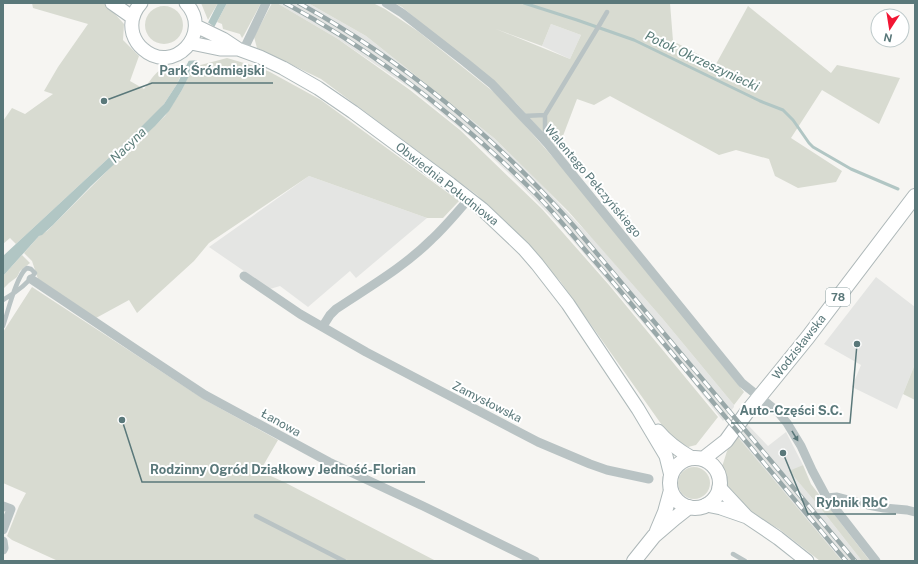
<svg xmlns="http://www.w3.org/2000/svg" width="918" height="564" viewBox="0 0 918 564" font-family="'Public Sans',sans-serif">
  <rect width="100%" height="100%" fill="#f6f5f2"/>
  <!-- built -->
  <path fill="#e4e5e3" d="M277 3H308L366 36 494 138 540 183 592 238 662 318 734 405V407L723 421 688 376 563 229 521 185 473 139 413 90 338 39Z
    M551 24 581 35 570 59 542 46Z
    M309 176 427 218 356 278 350 271 308 307 280 286 270 289 209 247Z
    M876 277 915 307V364L897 409 852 387 861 365 824 344Z
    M747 424 768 446 786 432 803 465 790 472 818 505 862 561H842L761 465 737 436Z"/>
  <!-- green -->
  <path fill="#d8dbd1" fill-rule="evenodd" d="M32 3H105L112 7 115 14 124 24 123 40 139 56 130 81 144 89C158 70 159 65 184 68L177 84 164 104 160 109 128 140 16 244 10 238 3 244V121L12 108 25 114 53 94 44 91 58 67 88 24 33 8Z
    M201 3H218L208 20Z
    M227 3H261L244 35 242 38 240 34 223 29 222 24 217 22Z
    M272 3H277L338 39 410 90 460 130 542 209 609 285 718 417 696 445 688 447 676 440 664 428 560 281 477 195 321 79 257 48 254 37Z
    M308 3H373L385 9 419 32 500 97 586 195 744 392 734 405 662 318 568 211 494 138 366 36Z
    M394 3H670L673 41 716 64 748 6 831 73 837 65 900 78 879 124 822 90 791 138 842 171 836 182 798 188 775 176 769 159 736 150 719 155 610 96 594 105 577 99 558 149 516 103 501 90 402 7ZM551 24 581 35 570 59 496 29 542 46Z
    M145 25a19 19 0 1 1 38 0a19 19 0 1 1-38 0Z
    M227 58 258 67 270 72 321 100 459 201 443 218H427L309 176 209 243 194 261 137 313 129 300 96 318 38 279 32 261 24 253 39 236 47 231 123 155 165 116 182 90 193 67Z
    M22 255 30 263 20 271 17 277 9 283 3 289V276Z
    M32 287 205 400 278 440 260 471 286 483 436 561H58L12 540 7 536 19 506 26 493 3 483V332Z
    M915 364V400L903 394Z
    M737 436 842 561H820L779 529 745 510 725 489 721 470 727 451Z
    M803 465 811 484 870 561H862L818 505 789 471Z
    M678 483a16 16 0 1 1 32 0a16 16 0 1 1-32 0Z"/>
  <!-- water -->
  <path fill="#b1c6c4" d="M218 3H227L201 52 182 90 169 111 155 126 91 186 53 225 42 235 39 236 3 276V256L128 140 164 104 177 84Z"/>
  <!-- pier -->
  <path fill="#f6f5f2" d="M206 21 216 28 199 60 186 61Z"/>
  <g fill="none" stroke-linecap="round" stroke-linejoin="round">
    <!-- stream -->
    <path stroke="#b1c6c4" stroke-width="3" d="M524 3 577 20 634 40 760 101 783 110 793 120 809 143 813 147 851 169 898 189"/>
    <defs>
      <path id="secondary" d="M112 3 132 17
        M141 3C133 12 130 23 133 34 135 40 138 45 143 49 173 76 214 33 186 3
        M196 26 223 39 238 49 260 57 283 68 318 88 353 112 450 184 482 209 502 228 524 249 537 264 568 304 638 409 666 456 671 476
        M191 43 220 49H238
        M658 431C668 443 678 450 692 458
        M719 487 747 517 778 538 807 561
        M706 505 721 508 747 517"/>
      <path id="primary" d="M670 483a25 25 0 1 1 50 0a25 25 0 1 1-50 0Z
        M703 459 726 441 747 412 808 337 915 196
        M657 531 665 512 671 490
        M634 561 654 536 675 518 689 507"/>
    </defs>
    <!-- secondary casing -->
    <use href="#secondary" stroke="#aeb9ba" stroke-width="15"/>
    <!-- primary casing -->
    <use href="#primary" stroke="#adb7b8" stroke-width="16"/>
    <!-- service -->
    <path stroke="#b9c3c4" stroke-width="4.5" d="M523 116 545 115
      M546 139 545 135V115L600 24 607 12
      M3 300C15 293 27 285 35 273L31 269 27 268C17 274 8 311 4 323L3 326
      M256 516 344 561
      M733 554 745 561"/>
    <!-- minor -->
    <path stroke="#b9c3c4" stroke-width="9" d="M386 3 402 13 465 62 492 84 537 132 547 143 742 383 778 412 787 423 801 446 812 470 827 498 876 561
      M243 51 266 3
      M244 276 300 314 366 352 538 442 590 464 607 470 649 479
      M31 279 137 350 205 395 329 462 423 506 535 561
      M323 326 330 315 336 309C369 287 404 267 432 239 445 227 457 212 469 199
      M827 498 837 497 868 505 884 508 907 510 915 512
      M3 506 11 509 3 530
      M3 541 4 548 3 550"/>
    <!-- secondary -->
    <use href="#secondary" stroke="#fff" stroke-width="13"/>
    <!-- primary -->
    <use href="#primary" stroke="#fff" stroke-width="14"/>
    <defs>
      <path id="rail" d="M285 3C378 53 462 120 536 194 553 212 570 232 586 251 613 282 640 314 666 346 726 418 786 489 846 561
        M299 3C405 62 492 134 573 225L855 561"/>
    </defs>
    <!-- rail casing -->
    <use href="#rail" stroke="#99a8a9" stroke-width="4.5"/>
    <!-- rail -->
    <use href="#rail" stroke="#fff" stroke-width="3" stroke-dasharray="9" stroke-linecap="butt"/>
  </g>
  <!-- one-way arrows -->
  <defs><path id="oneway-solid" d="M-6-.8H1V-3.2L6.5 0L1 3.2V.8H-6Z"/></defs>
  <use fill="#5a787a" href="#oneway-solid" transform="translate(795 436) rotate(59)"/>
  <g text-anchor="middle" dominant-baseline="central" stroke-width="4" stroke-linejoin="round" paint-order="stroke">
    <!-- shield labels -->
    <rect fill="#fff" stroke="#8ca0a2" stroke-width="1" x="826" y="288" width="24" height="18" rx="3"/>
    <g font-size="11" font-weight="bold" fill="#5a787a">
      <text x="838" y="297">78</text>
    </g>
    <!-- street labels -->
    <g font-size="12" fill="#5a787a" stroke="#fff">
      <text transform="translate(593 181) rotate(50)">Walentego Pełczyńskiego</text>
      <text transform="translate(447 184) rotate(38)">Obwiednia Południowa</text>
      <text transform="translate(799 347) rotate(-52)">Wodzisławska</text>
      <text transform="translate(487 402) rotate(27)">Zamysłowska</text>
      <text transform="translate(281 423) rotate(29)">Łanowa</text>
    </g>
    <!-- water labels -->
    <g font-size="13" font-style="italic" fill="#597c78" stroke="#fff">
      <text transform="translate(702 61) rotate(25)">Potok Okrzeszyniecki</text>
      <text transform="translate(128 145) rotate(-44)">Nacyna</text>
    </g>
  </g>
  <!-- callouts -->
  <path fill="none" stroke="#5a787a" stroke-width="1.5" d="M104 101L152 83H273M857 344L850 423H731M122 420L142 482H425M783 453L808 514H896"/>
  <g fill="#5a787a" stroke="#fff" stroke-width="1.5">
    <circle cx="104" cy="101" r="4"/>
    <circle cx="857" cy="344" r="4"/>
    <circle cx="122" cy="420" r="4"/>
    <circle cx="783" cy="453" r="4"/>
  </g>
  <g font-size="13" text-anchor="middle" font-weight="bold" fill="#5a787a" stroke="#fff" stroke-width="4" stroke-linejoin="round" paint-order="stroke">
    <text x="212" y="75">Park Śródmiejski</text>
    <text x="791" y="415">Auto-Części S.C.</text>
    <text x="283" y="474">Rodzinny Ogród Działkowy Jedność-Florian</text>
    <text x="852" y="507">Rybnik RbC</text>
  </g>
  <!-- border -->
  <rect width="918" height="564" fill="none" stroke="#5a787a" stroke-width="8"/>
  <!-- north arrow -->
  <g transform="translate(890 28) rotate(192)"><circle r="19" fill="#ffffff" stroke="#bdc9ca"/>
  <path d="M0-3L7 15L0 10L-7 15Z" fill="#f21634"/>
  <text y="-6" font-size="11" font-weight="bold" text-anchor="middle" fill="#5a787a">N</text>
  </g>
</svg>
